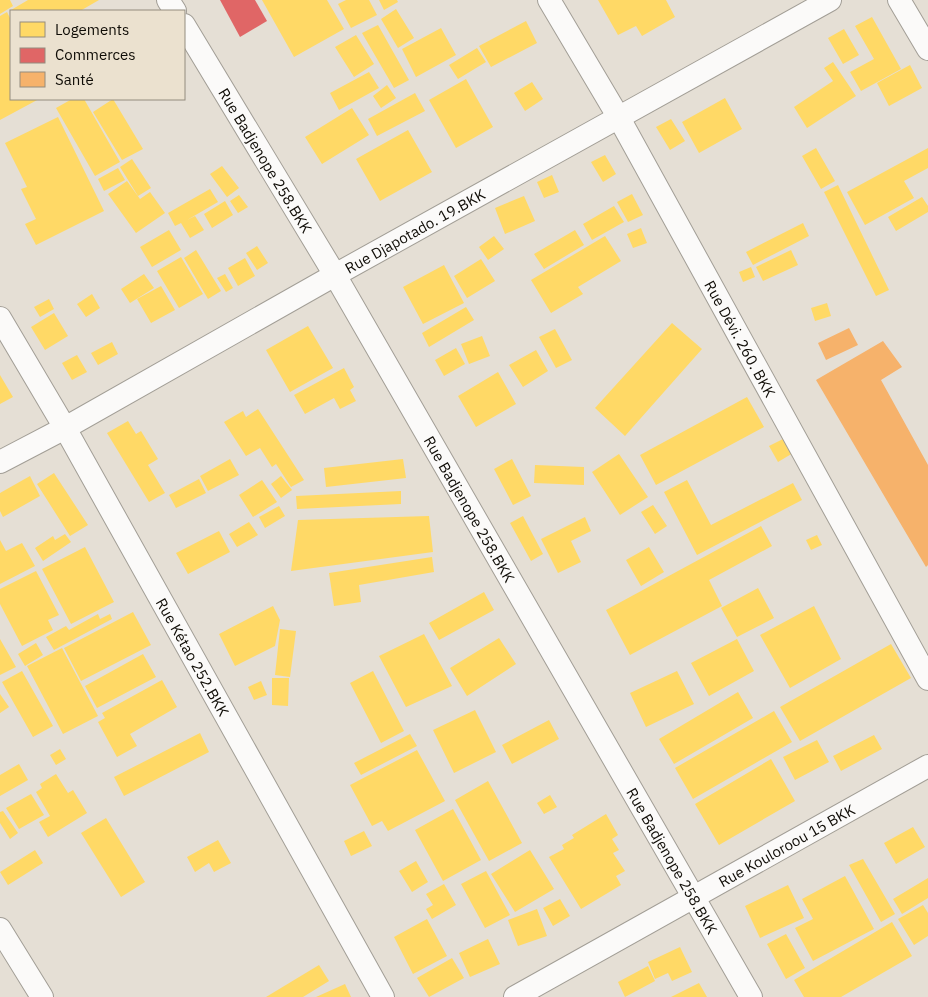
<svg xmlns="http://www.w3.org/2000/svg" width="928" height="997" viewBox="0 0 928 997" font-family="'IBM Plex Sans',sans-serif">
  <rect width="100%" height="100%" fill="#e5dfd5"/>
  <!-- homes -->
  <path fill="#ffd966" d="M0 0H10L13 6 0 14Z
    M28 0H99L80 11H12L11 10Z
    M262 0H327L344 29 294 57Z
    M346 0H369L377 15 351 28 338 4Z
    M379 0H397L398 2 384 10Z
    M598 0H666L675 17 642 36 636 26 618 35Z
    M396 9 414 38 398 48 381 19Z
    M7 12 11 20V99H39L0 120V16Z
    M872 17 901 69 861 91 850 72 874 59 855 26Z
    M526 21 537 43 491 67 479 46Z
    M378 25 409 80 394 88 362 33Z
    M441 28 456 55 416 77 402 49Z
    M844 29 859 55 843 64 828 38Z
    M356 35 374 64 354 77 335 47Z
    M477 48 486 62 458 79 449 65Z
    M833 62 856 96 807 128 794 107 833 81 824 68Z
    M910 65 922 88 889 106 877 83Z
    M369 72 379 88 339 110 330 93Z
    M466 79 493 127 456 148 429 100Z
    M532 82 543 99 525 111 514 93Z
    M387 85 396 98 381 108 373 96Z
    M415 93 425 111 377 136 368 119Z
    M725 98 742 129 699 153 682 122Z
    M72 99H84L120 162 95 176 56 108Z
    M113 99 143 149 122 160 93 112Z
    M352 108 369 135 322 164 305 137Z
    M58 117 104 211 36 245 25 224 36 219 21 189 27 187 5 143Z
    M671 119 685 141 670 150 656 127Z
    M408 130 432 172 380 201 356 159Z
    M816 148 835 181 821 189 802 156Z
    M928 148V168L904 181 914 198 865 225 847 192Z
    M605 155 616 174 603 182 591 162Z
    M132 159 151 188 138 196 120 167Z
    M222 166 239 188 227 197 210 174Z
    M118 168 125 180 104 191 98 179Z
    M552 175 559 192 544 198 537 182Z
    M127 181 140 199 150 192 165 213 136 233 108 194Z
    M838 185 889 290 876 296 824 192Z
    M210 189 218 202 187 220 195 216 204 230 190 238 181 223 175 226 168 213Z
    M632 194 643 215 628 222 617 202Z
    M239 195 248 207 238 213 230 201Z
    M524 196 535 221 505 234 495 208Z
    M922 197 928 206V212L896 231 888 217Z
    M225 201 233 215 212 228 204 214Z
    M614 206 624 222 592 240 583 224Z
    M803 223 809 236 753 265 746 252Z
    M641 228 647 243 633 248 627 234Z
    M169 230 181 250 152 267 140 247Z
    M575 230 584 245 544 269 534 254Z
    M494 236 504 249 488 260 479 247Z
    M605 236 621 261 578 287 583 294 551 313 531 280Z
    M257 246 268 263 257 270 246 253Z
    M196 250 221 291 208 299 184 258Z
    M791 250 798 265 763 281 756 267Z
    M181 257 203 294 179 308 157 271Z
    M245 258 255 276 238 286 228 268Z
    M481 259 495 281 467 298 454 276Z
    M444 265 464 303 423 324 403 287Z
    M751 267 755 277 743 282 739 272Z
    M144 274 154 288 130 303 121 289Z
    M225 274 233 288 226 292 217 278Z
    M161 286 175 310 151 323 137 299Z
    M92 294 100 308 86 317 77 304Z
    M49 299 54 309 40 317 34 307Z
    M827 303 831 316 815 321 811 308Z
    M466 307 474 320 429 347 422 333Z
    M54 313 68 336 45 350 31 327Z
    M672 323 702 349 625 436 595 408Z
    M308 326 333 368 290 392 266 350Z
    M555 329 572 360 556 368 539 337Z
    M482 336 490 356 469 364 461 344Z
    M112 342 118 354 98 365 91 353Z
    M456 348 465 364 444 376 435 360Z
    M536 350 548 371 523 387 509 365Z
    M77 355 87 372 72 380 62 363Z
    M344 368 354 387 350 390 356 401 340 409 334 398 305 414 294 395Z
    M498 372 516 404 476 427 458 396Z
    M0 375 13 397 0 404Z
    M747 397 764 427 656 485 640 455Z
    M258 409 304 480 291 487 276 464 272 467 260 448 246 456 224 422 243 411 246 417Z
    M128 421 136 434 141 431 158 459 148 465 165 493 149 502 107 433Z
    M785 438 793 453 778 462 769 446Z
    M619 454 648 497 620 515 592 472Z
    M230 459 239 475 208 491 200 476Z
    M403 459 406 478 326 487 324 468Z
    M512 459 531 496 513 505 494 469Z
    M535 465 584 467V485L534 483Z
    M54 473 88 525 70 536 37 484Z
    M30 476 40 496 3 517 0 511V493Z
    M281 476 292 490 281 498 271 484Z
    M199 479 206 493 176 508 169 495Z
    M262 480 277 502 253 517 239 495Z
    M687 480 711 525 793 483 802 500 697 555 664 492Z
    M401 491V504L297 509 296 496Z
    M653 505 667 526 655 534 641 512Z
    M279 506 285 516 265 528 259 517Z
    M429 516 433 552 291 571 298 520Z
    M523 516 543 554 531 561 510 523Z
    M585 517 591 531 571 541 581 562 558 573 541 539Z
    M249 522 258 535 237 547 229 534Z
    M761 526 772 546 709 580 722 606 630 655 606 610Z
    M219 531 230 552 188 574 176 553Z
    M65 534 71 542 43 561 35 548 53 536 55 540Z
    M817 535 822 545 811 550 806 540Z
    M0 540 6 551 22 543 35 566 0 584Z
    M85 547 114 602 71 624 42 569Z
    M649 547 664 572 641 586 626 560Z
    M432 557 434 572 359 585 361 602 334 606 329 573Z
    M36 571 59 615 48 620 53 630 22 646 0 604V589Z
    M758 588 774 618 737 637 721 608Z
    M484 592 494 610 439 640 429 623Z
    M273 606 280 620 275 646 235 666 219 634Z
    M814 606 841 659 790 688 760 635Z
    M133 612 151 645 81 681 64 648Z
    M98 614 100 619 110 614 112 619 54 650 46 637 66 626 69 630Z
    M280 629 296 631 290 677 275 675Z
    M424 634 452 686 406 707 379 656Z
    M499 638 516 664 467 696 450 668Z
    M0 639 16 667 0 675Z
    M737 639 754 671 709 696 691 663Z
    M36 643 43 655 25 666 18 654Z
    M891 644 911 678 800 741 780 707Z
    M62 648 98 716 63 734 27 666Z
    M143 654 156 677 97 708 85 686Z
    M22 671 53 726 33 737 2 682Z
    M373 671 404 731 381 743 350 683Z
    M677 671 694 704 646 727 630 693Z
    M272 678H289L288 706 272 705Z
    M162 680 177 707 130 734 137 746 117 757 98 722 105 718 102 713Z
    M261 681 267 695 254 700 248 687Z
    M738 692 753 718 674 764 659 739Z
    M0 694 9 707 0 713Z
    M475 710 496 752 454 773 433 730Z
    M774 711 792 742 693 799 675 768Z
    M549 720 559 739 512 764 502 745Z
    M200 733 209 752 124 796 114 777Z
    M410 734 417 746 361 775 354 763Z
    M874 735 882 749 841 771 833 756Z
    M817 740 829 762 795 780 783 757Z
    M60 749 66 759 56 765 50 755Z
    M417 750 445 801 388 831 382 821 372 826 350 785Z
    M771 759 795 801 719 845 695 804Z
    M19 764 28 780 0 796V775Z
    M56 774 68 793 73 790 87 813 48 837 39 822 50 816 36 792 42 788 40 784Z
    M488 781 522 843 489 861 455 800Z
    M31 794 44 815 19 829 6 808Z
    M550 795 557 807 544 814 537 803Z
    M453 809 481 860 443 881 415 830Z
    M3 811 18 833 10 839 0 823V812Z
    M606 814 618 835 612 839 619 850 613 853 625 871 616 876 621 885 581 909 549 857 564 849 562 845 574 838 572 835Z
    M106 818 145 882 121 897 81 833Z
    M913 827 925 847 896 864 884 843Z
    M364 831 372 846 351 856 344 841Z
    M218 840 231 863 214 872 209 863 195 872 187 857Z
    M35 850 43 863 8 885 0 872Z
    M530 850 554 889 515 912 491 874Z
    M863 859 895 914 881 922 849 865Z
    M416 861 428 882 412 892 399 871Z
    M486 871 510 915 485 928 461 884Z
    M845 876 874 929 813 961 795 928 813 919 802 899Z
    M928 878V898L902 914 893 899Z
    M444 884 456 905 432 919 426 909 433 905 426 894Z
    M788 885 804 918 760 938 745 906Z
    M560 899 570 916 553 926 543 908Z
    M923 905 928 913V936L914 945 898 919Z
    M537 909 547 936 518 946 508 920Z
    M427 919 447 956 413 974 394 937Z
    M892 922 912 956 841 997H804L794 980Z
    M786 934 805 968 786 979 767 944Z
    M488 939 500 964 470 977 459 953Z
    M680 947 692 972 672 981 668 973 655 979 648 962Z
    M452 958 464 978 429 997 417 978Z
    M319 965 329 981 303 997H266Z
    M648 966 655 981 625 997 618 982Z
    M699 983 707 997H671Z
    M345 984 351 997H316Z"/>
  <!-- shops -->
  <path fill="#e06666" d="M220 0H255L267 21 240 37Z"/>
  <!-- health -->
  <path fill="#f6b26b" d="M849 328 858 345 826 360 818 343Z
    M883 341 902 367 881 380 928 465V565L926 567 816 380Z"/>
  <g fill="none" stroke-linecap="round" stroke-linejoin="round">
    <defs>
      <g id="minor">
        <path d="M168 0 175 11"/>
        <path id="s1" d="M549 0 619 118 928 679"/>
        <path d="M899 0 928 49"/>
        <path id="s2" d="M184 25 335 275 751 997"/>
        <path id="s3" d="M0 318 65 428 383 997"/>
        <path id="s4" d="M0 462 65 428 335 275 830 0"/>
        <path d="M0 929 42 997"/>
        <path id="s5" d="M515 997 928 766"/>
      </g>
    </defs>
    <!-- minor casing -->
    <use href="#minor" stroke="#a29e96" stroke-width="24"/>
    <!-- minor -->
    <use href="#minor" stroke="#fbfaf9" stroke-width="22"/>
  </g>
  <g text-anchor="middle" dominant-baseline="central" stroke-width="5" stroke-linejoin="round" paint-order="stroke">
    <!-- street labels -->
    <g font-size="15" fill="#0f0c06" stroke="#ebe1cf">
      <text stroke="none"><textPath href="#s2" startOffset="158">Rue Badjenope 258.BKK</textPath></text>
      <text stroke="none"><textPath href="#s4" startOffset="475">Rue Djapotado. 19.BKK</textPath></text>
      <text stroke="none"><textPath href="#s1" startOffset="389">Rue Dévi. 260. BKK</textPath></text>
      <text stroke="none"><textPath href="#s2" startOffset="562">Rue Badjenope 258.BKK</textPath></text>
      <text stroke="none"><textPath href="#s3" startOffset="390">Rue Kétao 252.BKK</textPath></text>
      <text stroke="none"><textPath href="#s5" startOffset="311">Rue Kouloroou 15 BKK</textPath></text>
      <text stroke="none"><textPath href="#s2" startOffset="968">Rue Badjenope 258.BKK</textPath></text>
    </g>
  </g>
  <!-- legend -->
  <rect x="10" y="10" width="175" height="90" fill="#ebe1cf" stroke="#938c7f"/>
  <rect x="20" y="22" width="25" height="15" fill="#ffd966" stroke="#938c7f"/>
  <text x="55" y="35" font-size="15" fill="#0f0c06">Logements</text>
  <rect x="20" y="48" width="25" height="15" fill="#e06666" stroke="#938c7f"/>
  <text x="55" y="60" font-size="15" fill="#0f0c06">Commerces</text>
  <rect x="20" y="72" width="25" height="15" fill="#f6b26b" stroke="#938c7f"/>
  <text x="55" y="85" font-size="15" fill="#0f0c06">Santé</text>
</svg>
